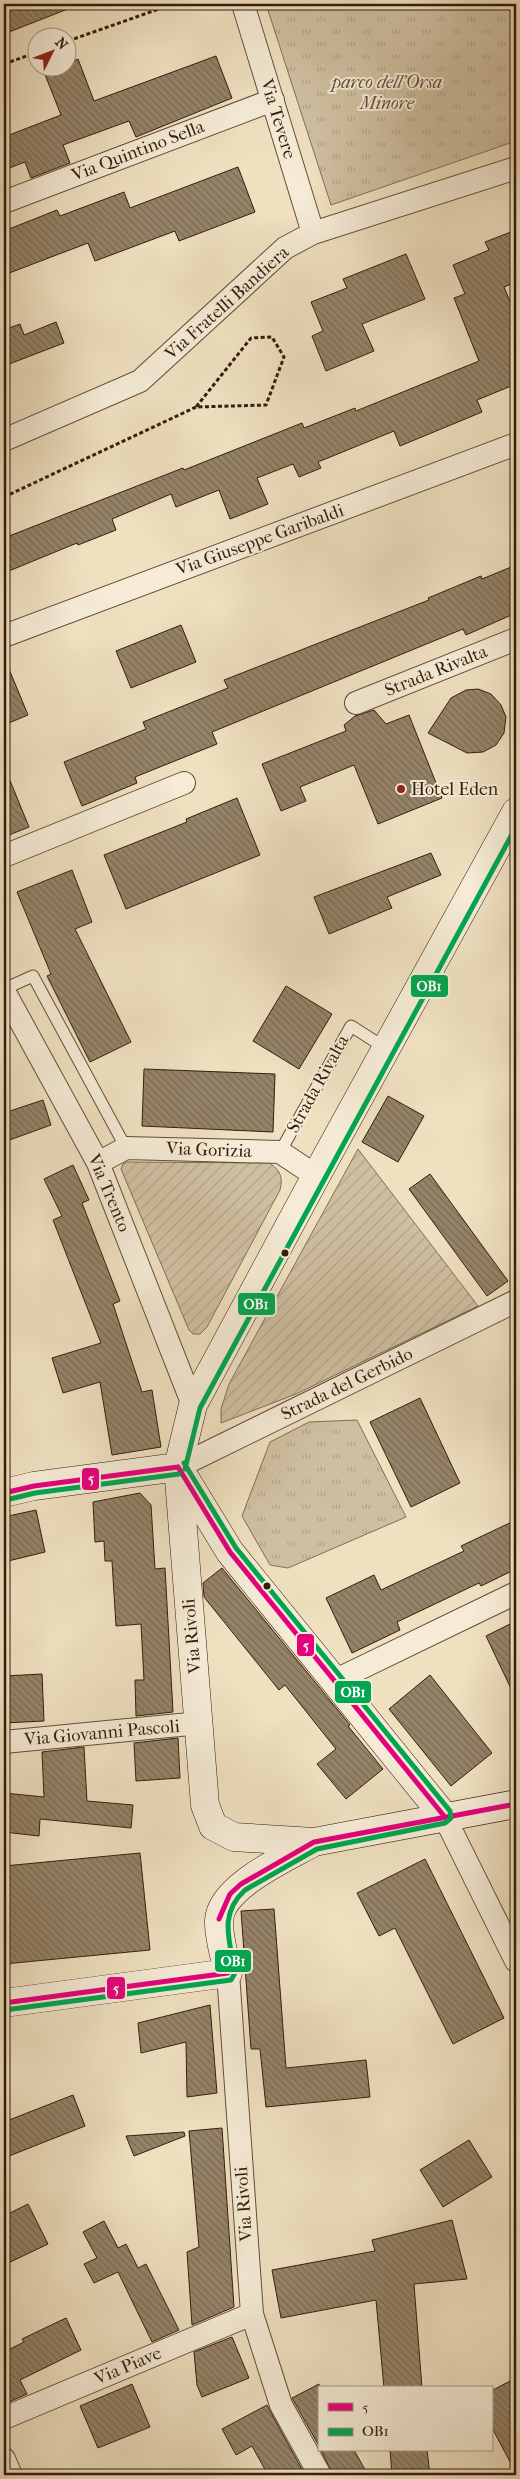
<svg xmlns="http://www.w3.org/2000/svg" width="520" height="2479" viewBox="0 0 520 2479" font-family="'IM FELL French Canon',serif">
  <defs>
    <pattern id="grass-tufts" width="24" height="20" patternUnits="userSpaceOnUse" patternTransform="scale(1.25)"><rect width="24" height="20" fill="#cfbfa1"/><path d="M3 7l-1-3M5 7V3M7 7l1-3M15 17l-1-3M17 17v-4M19 17l1-3" fill="none" stroke="#b2a489"/></pattern>
    <pattern id="garden-furrows" width="10" height="10" patternUnits="userSpaceOnUse" patternTransform="scale(1.25)"><rect width="10" height="10" fill="#cfbfa1"/><path d="M-1 1l2-2M0 10L10 0M9 11l2-2" fill="none" stroke="#b2a489"/></pattern>
    <pattern id="building-back-hatch" width="6" height="6" patternUnits="userSpaceOnUse" patternTransform="scale(1.25)"><rect width="6" height="6" fill="#958369"/><path d="M-1 5l2 2M0 0l6 6M5-1l2 2" fill="none" stroke="#7a6b55"/></pattern>
  </defs>
  <rect width="100%" height="100%" fill="#efe0c0"/>
  <filter id="stains"><feTurbulence type="fractalNoise" baseFrequency=".004" numOctaves="4"/><feColorMatrix values="0 0 0 0 .2 0 0 0 0 .09 0 0 0 0 .02 0 0 0 .5 -.17"/></filter>
  <radialGradient id="worn" r=".72"><stop offset=".6" stop-color="#630" stop-opacity="0"/><stop offset="1" stop-color="#630" stop-opacity=".3"/></radialGradient>
  <!-- grass -->
  <path fill="url(#grass-tufts)" stroke="#816e56" d="M266 4H516V141L331 205Z
    M357 1420 406 1517 288 1568 270 1565 242 1516 270 1442 309 1422Z"/>
  <!-- garden -->
  <path fill="url(#garden-furrows)" stroke="#816e56" d="M358 1149 478 1306 296 1394 221 1423V1409L229 1384Z
    M127 1162 270 1163C281 1172 283 1177 280 1190L207 1327 200 1334H193L189 1330 121 1169 123 1164Z"/>
  <!-- building -->
  <path fill="url(#building-back-hatch)" stroke="#331e0a" d="M4 4H78V5L4 34Z
    M216 56 232 98 136 137 129 121 63 145 70 163 31 178 25 162 4 170V137L61 115 44 72 56 68H68V63L78 59 94 101Z
    M238 167 255 212 179 241 175 231 95 261 88 243 4 275V231L57 210 60 216 124 192 130 208Z
    M516 230V282L504 287 516 316V384L477 400 482 412 400 446 394 431 318 462 321 468 299 477 293 464 257 478 268 504 230 519 219 490 176 507 171 494 112 519 116 530 78 545 77 543 4 573V538L183 468 184 470 302 423 304 428 355 408 356 411 479 361 454 298 465 294 453 265 489 250 485 242Z
    M406 254 425 299 362 324 374 351 326 371 312 336 323 331 311 302 347 288 343 279Z
    M56 322 64 343 4 366V330L20 324 24 335Z
    M516 565V613L466 635 463 629 212 732 217 744 135 777 137 783 82 806 64 762 146 729 143 722 228 688 224 680 429 600 428 598 481 576 482 579Z
    M181 625 196 662 131 688 116 651Z
    M4 657 28 715 4 725Z
    M478 689 491 694 501 705 506 717 504 733 496 745 483 752 467 753 428 733 451 698 466 690Z
    M374 710 386 724 409 715 442 798 378 824 354 765 300 787 306 801 281 811 262 764 346 731 344 725 355 716Z
    M4 766 29 827 4 837Z
    M237 798 260 855 126 909 104 855 187 822 186 819Z
    M431 853 441 875 387 897 392 908 329 934 314 897Z
    M72 870 92 922 75 929 131 1042 90 1062 47 976 51 974 17 892Z
    M286 986 332 1014 299 1069 253 1041Z
    M144 1069 275 1074 273 1132 142 1126Z
    M388 1096 424 1116 398 1162 362 1142Z
    M43 1100 51 1125 4 1142V1113Z
    M73 1165 89 1200 82 1203 120 1301 113 1304 142 1392 152 1390 161 1447 112 1455 100 1382 63 1393 52 1358 101 1343 53 1220 62 1216 44 1179Z
    M430 1174 508 1281 487 1296 409 1189Z
    M420 1398 460 1483 411 1507 370 1422Z
    M140 1493 151 1505 155 1569 165 1568 173 1712 136 1716 135 1680H144L141 1624 116 1626 112 1561H105L104 1541 95 1542 93 1502Z
    M36 1510 45 1552 4 1562V1517Z
    M516 1520V1569L481 1586 479 1583 397 1622 400 1630 352 1653 326 1598 374 1575 381 1590 464 1551 461 1546Z
    M222 1568 350 1725 348 1726 383 1769 346 1799 317 1764 336 1749 285 1685 279 1690 204 1597 203 1583Z
    M516 1621V1699L486 1636Z
    M42 1674 44 1721 4 1723V1676Z
    M430 1675 492 1753 451 1786 389 1709Z
    M178 1738 180 1778 136 1781 134 1743Z
    M84 1747 87 1801 133 1805 131 1828 40 1819 39 1836 4 1832V1793L44 1797 42 1752Z
    M140 1853 150 1950 4 1964V1866Z
    M425 1859 504 2018 453 2044 395 1928 379 1936 357 1893Z
    M274 1909 286 2068 366 2060 370 2097 266 2107 260 2049H251L241 1911Z
    M210 2005 217 2093 187 2097 186 2042 141 2053 138 2023Z
    M73 2095 85 2126 4 2158V2122Z
    M222 2128 234 2307 192 2325 187 2252 199 2247 189 2131Z
    M184 2132 185 2136 134 2156 126 2136Z
    M469 2140 492 2177 443 2207 420 2170Z
    M28 2204 48 2244 4 2265V2216Z
    M452 2220 467 2279 414 2284 422 2388H384L376 2300 281 2318 272 2270 375 2251 372 2240Z
    M104 2221 118 2248 126 2244 138 2268 146 2264 179 2330 152 2342 118 2272 94 2283 84 2264 97 2258 83 2232Z
    M66 2318 81 2350 20 2380 27 2394 4 2404V2348L6 2351 24 2342 22 2339Z
    M232 2337 249 2378 202 2397 197 2385 194 2352Z
    M516 2378V2473L491 2426V2391Z
    M132 2384 150 2427 98 2448 80 2406Z
    M319 2384V2446L292 2398Z
    M267 2405 270 2411 305 2475H268L252 2446 236 2455 222 2429Z
    M321 2450H354L368 2475H333Z
    M390 2450H427L430 2475H392Z"/>
  <g fill="none" stroke-linecap="round" stroke-linejoin="round">
    <defs>
      <path id="lane" d="M4 989 33 976 126 1148
        M280 1152 351 1026 387 1049"/>
      <path id="street" d="M243 4 313 233
        M4 202 273 100
        M4 440 140 381 285 248 313 233 516 168
        M4 636 516 444
        M356 703 516 639
        M4 856 184 783
        M4 991 98 1163 193 1405
        M98 1163 126 1148 280 1152 316 1176
        M178 1467 516 1301
        M334 1681 516 1593
        M4 1742 200 1723
        M444 1816 516 1961
        M228 1973 252 2314 281 2405 320 2475
        M4 2418 252 2314
        M4 2459 11 2475"/>
      <path id="secondary" d="M516 812 316 1176 193 1405 178 1467 205 1805 213 1826 234 1837 314 1842 516 1804
        M180 1470 230 1552 444 1816
        M4 1493 34 1486 178 1467
        M4 2003 228 1973C225 1957 218 1936 219 1920 221 1886 288 1857 314 1842"/>
    </defs>
    <!-- lane casing -->
    <use href="#lane" stroke="#624e38" stroke-width="13"/>
    <!-- street casing -->
    <use href="#street" stroke="#624e38" stroke-width="24"/>
    <!-- secondary casing -->
    <use href="#secondary" stroke="#331e0a" stroke-width="29"/>
    <!-- path -->
    <path stroke="#331e0a" stroke-width="3" stroke-dasharray="4 2.5" stroke-linecap="butt" d="M68 41 173 4
      M4 64 38 52
      M4 497 196 407 266 405 284 357 272 337 251 338 196 407"/>
    <!-- lane -->
    <use href="#lane" stroke="#f5ebd6" stroke-width="11"/>
    <!-- street -->
    <use href="#street" stroke="#f5ebd6" stroke-width="22"/>
    <!-- secondary -->
    <use href="#secondary" stroke="#f5ebd6" stroke-width="28"/>
    <defs>
      <path id="bus-1" d="M178 1467 230 1552 444 1816
        M4 1493 34 1486 178 1467
        M219 1919 230 1894 241 1884 314 1842 516 1804
        M4 2003 228 1973"/>
      <path id="bus-2" d="M185 1469 200 1408 516 827
        M6 1500 35 1493 179 1474
        M5 2010 231 1980 235 1973C230 1940 218 1915 245 1890L317 1849 445 1823 451 1818 450 1811 236 1548 184 1463"/>
    </defs>
    <!-- bus-1 casing -->
    <use href="#bus-1" stroke="#f5ebd6" stroke-width="9"/>
    <!-- bus-2 casing -->
    <use href="#bus-2" stroke="#f5ebd6" stroke-width="9"/>
    <!-- bus-1 -->
    <use href="#bus-1" stroke="#e5007d" stroke-width="5"/>
    <!-- bus-2 -->
    <use href="#bus-2" stroke="#00a651" stroke-width="5"/>
  </g>
  <!-- markers -->
  <circle fill="#8f2418" stroke="#f5ebd6" stroke-width="2" cx="401" cy="789" r="5"/>
  <g fill="#331e0a" stroke="#f5ebd6" stroke-width="2">
    <circle cx="285" cy="1253" r="4.5"/>
    <circle cx="267" cy="1586" r="4.5"/>
  </g>
  <g text-anchor="middle" dominant-baseline="central" stroke-width="4" stroke-linejoin="round" paint-order="stroke">
    <!-- park labels -->
    <g font-size="18" font-style="italic" fill="#624e37" stroke="#f5ebd6">
      <text x="387" y="82">parco dell'Orsa<tspan x="387" dy="21">Minore</tspan></text>
    </g>
    <!-- street labels -->
    <g font-size="18" fill="#331e0a" stroke="#f5ebd6">
      <text transform="translate(278 119) rotate(73)">Via Tevere</text>
      <text transform="translate(138 151) rotate(-21)">Via Quintino Sella</text>
      <text transform="translate(227 303) rotate(-42)">Via Fratelli Bandiera</text>
      <text transform="translate(260 540) rotate(-20)">Via Giuseppe Garibaldi</text>
      <text transform="translate(436 671) rotate(-22)">Strada Rivalta</text>
      <text transform="translate(318 1084) rotate(-61)">Strada Rivalta</text>
      <text transform="translate(209 1150) rotate(2)">Via Gorizia</text>
      <text transform="translate(109 1193) rotate(67)">Via Trento</text>
      <text transform="translate(347 1384) rotate(-26)">Strada del Gerbido</text>
      <text transform="translate(192 1636) rotate(-95)">Via Rivoli</text>
      <text transform="translate(102 1733) rotate(-5)">Via Giovanni Pascoli</text>
      <text transform="translate(244 2204) rotate(-94)">Via Rivoli</text>
      <text transform="translate(128 2366) rotate(-23)">Via Piave</text>
    </g>
    <!-- poi labels -->
    <g font-size="18" fill="#331e0a" stroke="#f5ebd6" text-anchor="start">
      <text x="411" y="789">Hotel Eden</text>
    </g>
  </g>
  <g stroke="#f5ebd6" stroke-width="2">
    <rect x="410" y="974" width="39" height="24" rx="5" fill="#00a651"/>
    <rect x="237" y="1292" width="39" height="24" rx="5" fill="#00a651"/>
    <rect x="81" y="1467" width="19" height="24" rx="5" fill="#e5007d"/>
    <rect x="296" y="1633" width="19" height="24" rx="5" fill="#e5007d"/>
    <rect x="334" y="1680" width="38" height="24" rx="5" fill="#00a651"/>
    <rect x="214" y="1949" width="38" height="24" rx="5" fill="#00a651"/>
    <rect x="106" y="1976" width="20" height="24" rx="5" fill="#e5007d"/>
  </g>
  <g font-size="14" text-anchor="middle" font-weight="bold" fill="#fff">
    <text x="429" y="991">OB1</text>
    <text x="256" y="1309">OB1</text>
    <text x="91" y="1483">5</text>
    <text x="306" y="1650">5</text>
    <text x="353" y="1697">OB1</text>
    <text x="233" y="1966">OB1</text>
    <text x="116" y="1993">5</text>
  </g>
  <!-- margin -->
  <rect width="520" height="2479" fill="none" stroke="#efe0c0" stroke-width="20"/>
  <rect x="5" y="5" width="510" height="2469" fill="none" stroke="#331e0a" stroke-width="2.5"/>
  <rect x="10" y="10" width="500" height="2459" fill="none" stroke="#331e0a"/>
  <!-- legend -->
  <rect x="318" y="2386" width="175" height="65" fill="#f5ebd6" stroke="#a79984"/>
  <rect x="328" y="2403" width="25" height="8" fill="#e5007d" stroke="#a79984"/>
  <text x="362" y="2412" font-size="15" fill="#331e0a">5</text>
  <rect x="328" y="2428" width="25" height="8" fill="#00a651" stroke="#a79984"/>
  <text x="362" y="2436" font-size="15" fill="#331e0a">OB1</text>
  <!-- north arrow -->
  <g transform="translate(52 52) rotate(48)"><circle r="24" fill="#f5ebd6" stroke="#a79984"/>
  <path d="M0-4L9 19L0 12L-9 19Z" fill="#8f2418"/>
  <text y="-8" font-size="14" font-weight="bold" text-anchor="middle" fill="#331e0a">N</text>
  </g>
  <rect width="100%" height="100%" filter="url(#stains)"/>
  <rect width="100%" height="100%" fill="url(#worn)"/>
</svg>
